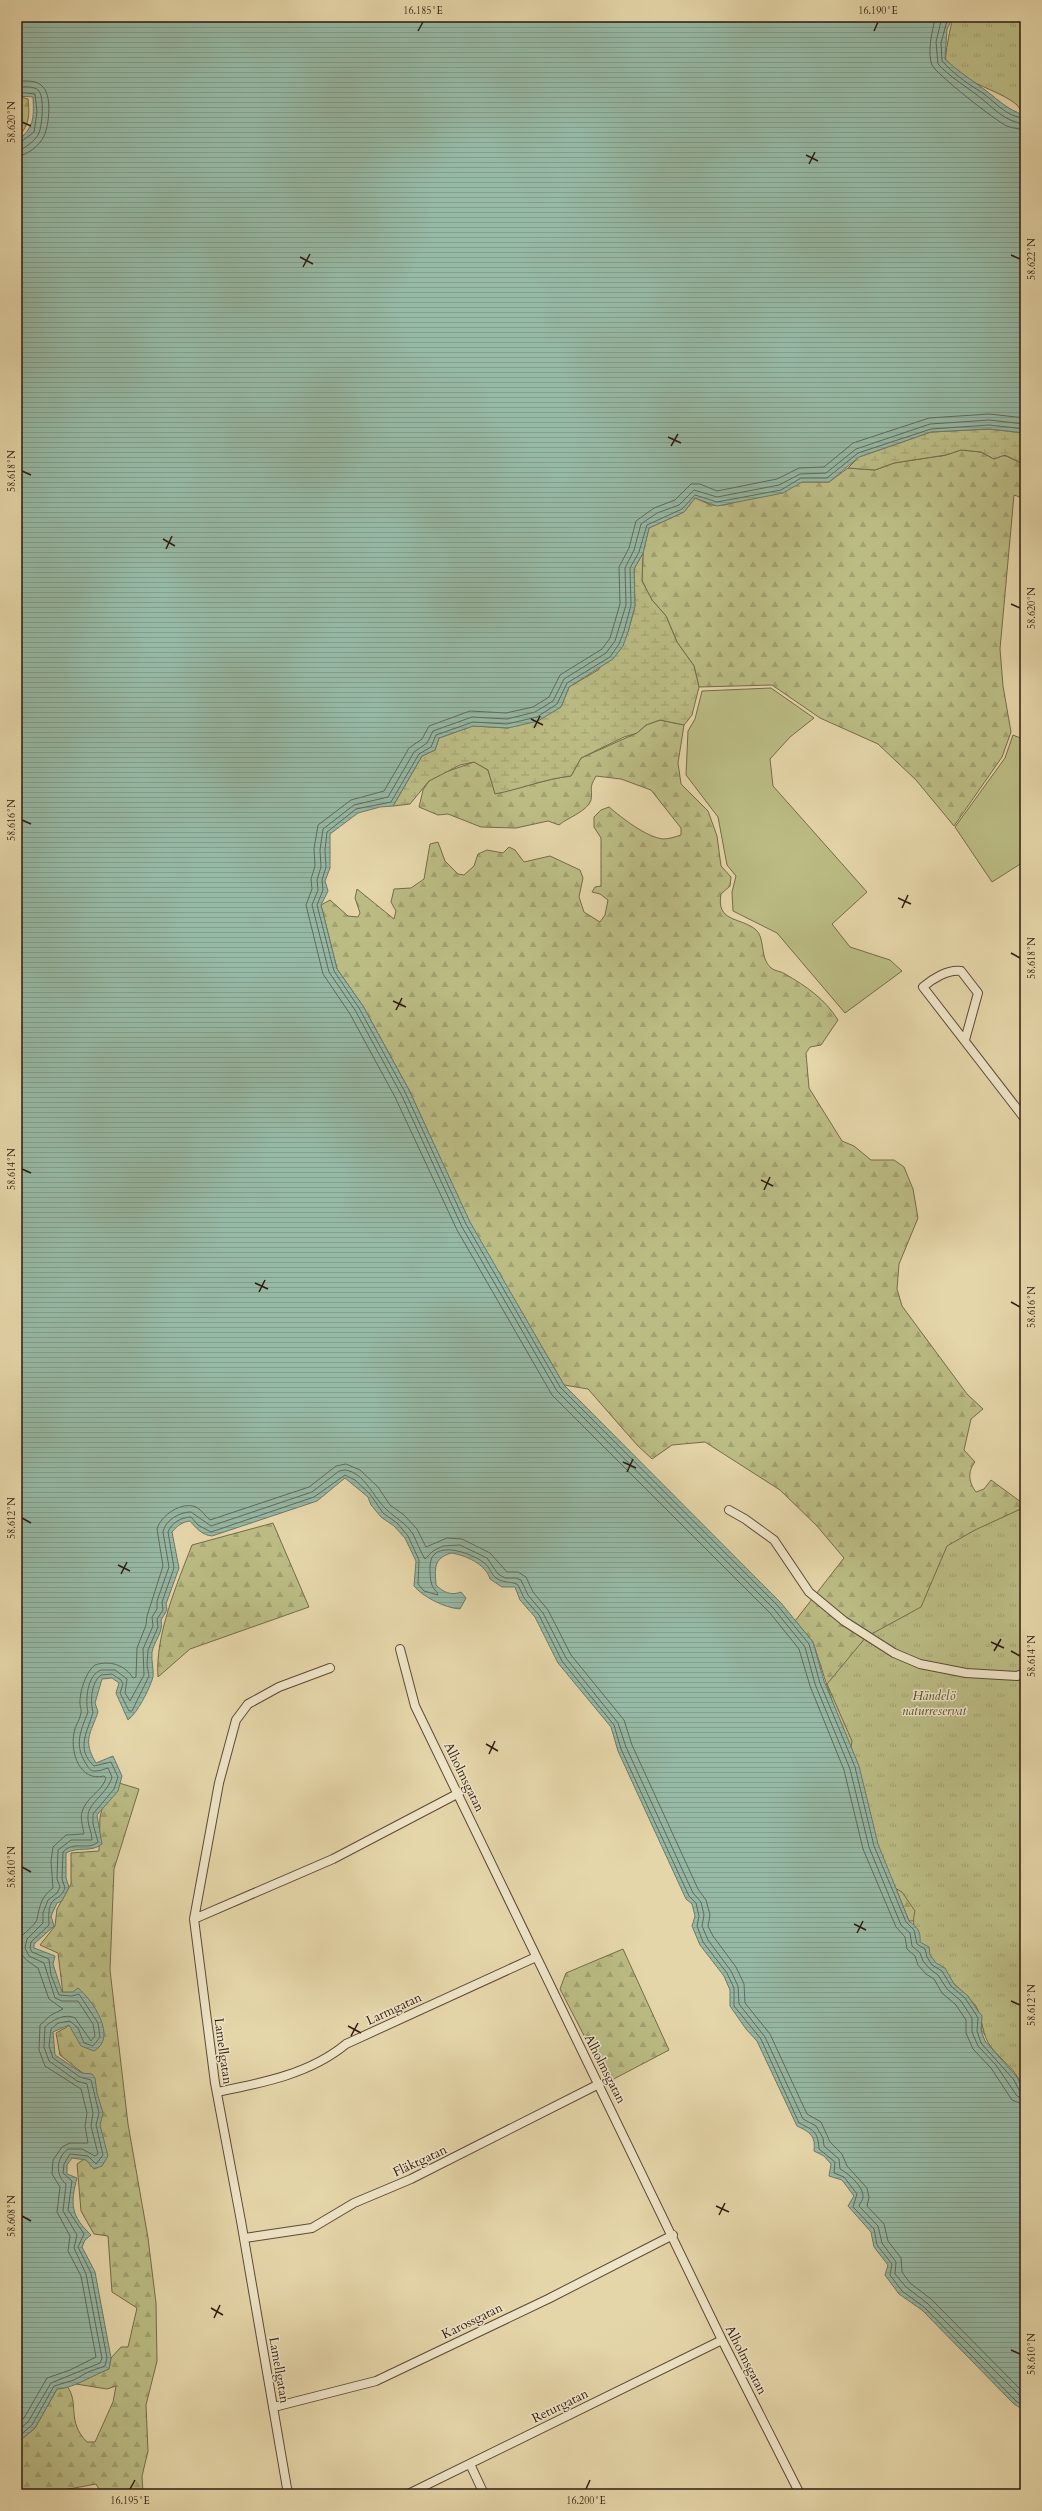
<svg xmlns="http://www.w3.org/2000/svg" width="1042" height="2511" viewBox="0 0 1042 2511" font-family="Cardo,serif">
  <defs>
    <pattern id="forest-firs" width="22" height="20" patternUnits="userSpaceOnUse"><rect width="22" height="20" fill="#bbbc84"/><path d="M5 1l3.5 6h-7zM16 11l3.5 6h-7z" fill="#a1a171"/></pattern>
    <pattern id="wetland-marsh" width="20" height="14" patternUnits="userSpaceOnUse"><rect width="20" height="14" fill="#bbbc84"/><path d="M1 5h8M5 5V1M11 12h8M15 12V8" fill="none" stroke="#a1a171"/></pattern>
    <pattern id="park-tufts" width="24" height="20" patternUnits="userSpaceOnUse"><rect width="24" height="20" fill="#bbbc84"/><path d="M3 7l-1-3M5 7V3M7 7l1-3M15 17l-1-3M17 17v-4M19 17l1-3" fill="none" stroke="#a1a171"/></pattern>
    <pattern id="water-rules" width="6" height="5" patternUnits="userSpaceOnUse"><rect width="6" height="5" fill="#96b9a5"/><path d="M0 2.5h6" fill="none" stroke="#829e8d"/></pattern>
  </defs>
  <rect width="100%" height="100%" fill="#e5d6a9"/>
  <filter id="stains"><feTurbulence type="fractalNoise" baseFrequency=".005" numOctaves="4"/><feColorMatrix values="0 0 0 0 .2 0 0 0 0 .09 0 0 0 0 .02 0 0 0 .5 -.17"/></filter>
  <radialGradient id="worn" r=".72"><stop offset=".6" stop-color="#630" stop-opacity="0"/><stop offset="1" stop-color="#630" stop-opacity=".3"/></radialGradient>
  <!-- grass -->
  <path fill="#bbbc84" stroke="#756b4a" d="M771 688 814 718 790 737 770 759 773 786 867 892 832 924 850 947 890 960 902 971 845 1013 777 933 733 911 732 892 736 876 727 865 718 817 686 775 688 731 695 719 702 691Z
    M1013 735 1025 740V861L992 882 955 827 1005 758Z"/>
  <!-- forest -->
  <path fill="url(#forest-firs)" stroke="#756b4a" d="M21 97 28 99C30 116 29 126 17 138V101Z
    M961 450 981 452 994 459 1004 455 1025 465V499L1014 495 1000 649 1003 686 1011 732 1002 757 954 826 916 780 878 744 820 718 772 685 699 687 694 666 677 642 666 616 652 600 642 581 643 553 649 528 684 512 695 498 711 505H725L802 482H829L848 468 875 470 894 463 946 455Z
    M660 720 684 725 678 763 681 784 708 811 717 836 721 866 731 877 730 886 721 894C716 922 739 917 755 929 766 937 759 958 771 968 774 971 781 971 785 974 806 986 825 999 838 1020L821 1045 810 1047 806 1053 809 1088 842 1141 854 1146 871 1160H894L904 1167 913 1189 918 1218 899 1264 897 1289 902 1306 967 1394 983 1409 971 1419 964 1450 975 1462C967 1472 969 1483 976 1492L984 1489 991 1480 1025 1505V2082L981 2030 985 2011 934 1921H909L878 1844 813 1642 795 1621 844 1558 817 1526 780 1490 705 1442 672 1445 652 1459 637 1445 588 1389 564 1385 469 1222 409 1090 363 1006 337 969 321 905 330 900 348 916 358 917 360 913 355 898 357 889 394 919 396 911 391 902 394 889 411 888 424 879 430 844 438 842 445 861 458 874 464 875 474 866 478 854 487 850 503 853 509 847 515 850 524 862 550 856 580 870 583 878 579 897 584 912 600 922 605 915 608 900 600 894 592 892 595 887 601 886V838L594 827V817L601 810 609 807C622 818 646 837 663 839 669 839 675 837 681 835V828L651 790 621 779 596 776C588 790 593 787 591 800 588 811 567 818 559 825L548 821 516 828 481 827 448 814 438 815 419 807 423 790 429 781 443 773 474 762 488 770 495 793C521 789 544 779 571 776L581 758 637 733 646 725Z
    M273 1523 309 1607 190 1649 158 1677C155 1635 177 1584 192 1545Z
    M109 1780 139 1789 114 1869 110 1970 128 2124 148 2238 156 2303 157 2361 146 2405 148 2451 142 2476 143 2494H102L96 2484 42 2494H17V2443L35 2428 57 2389 67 2386C80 2404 66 2421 87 2442H95L113 2402 116 2386 107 2389 76 2384 89 2376 109 2369 111 2358 121 2347H128L137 2308 112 2292 108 2236 94 2234 81 2211 77 2164 101 2147 95 2083 60 2055 56 2033 67 2027 58 1953 40 1945 55 1926 57 1909 71 1884V1853L99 1851 100 1817Z
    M623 1949 669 2050 608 2082 560 1989 566 1973Z"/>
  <!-- wetland -->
  <path fill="url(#wetland-marsh)" stroke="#756b4a" d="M989 429 1025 433V465L1005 455 994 459 981 452 961 450 946 455 894 463 875 470 848 468 859 457 931 432Z
    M643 553 642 581 652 600 666 616 677 642 694 666 699 687 692 715 684 725 660 720 646 725 637 733 624 737 581 758 571 776C544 779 521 789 495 794L488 770 474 762 460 765 429 781 410 804 393 806 422 756 435 750 439 738 473 726 508 728 561 707 569 687 598 670 628 632 635 606 634 569Z"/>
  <!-- park -->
  <path fill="url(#park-tufts)" stroke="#756b4a" d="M953 17H1025V118C1022 114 1020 108 1017 105 1002 91 952 78 946 62 944 57 951 25 953 17Z
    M1025 1507V2095C1018 2069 1005 2065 991 2047 982 2036 983 2019 976 2006 956 1982 904 1947 915 1911L902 1892 895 1888 880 1860 851 1747 852 1741 827 1684 866 1637 921 1607 947 1546 975 1530Z"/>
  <!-- water -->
  <path fill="url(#water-rules)" stroke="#6d7969" d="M17 17H953L947 29 945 59C956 70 969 78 981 87 997 98 1006 110 1025 115V433L989 429 931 432 859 457 829 482H802L783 493 717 506 695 498 684 512 649 528 643 553 634 569 635 606 628 632 623 646 613 659 569 687 561 707 538 721 508 728 473 726 439 738 435 750 422 756 393 806 380 807 358 813 330 834V868L325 881 328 891 321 905 337 969 363 1006 409 1090 470 1222 564 1385 781 1603 813 1642 824 1681 859 1766 878 1844 909 1921C917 1927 921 1931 920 1942L929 1947 930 1955 936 1963 945 1968 954 1984 968 1996 978 2011 982 2016 981 2030 985 2041 1017 2077 1025 2093V2411L1014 2404 922 2310 899 2294 885 2275 888 2265 874 2247 871 2232 848 2206 854 2196 842 2180 829 2176 831 2164 824 2156 814 2151C816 2136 810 2132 797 2126L757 2041 746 2029 730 2006V1990L724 1976 700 1945 692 1926 695 1916 692 1904 686 1899 618 1751 611 1727 558 1663 535 1617 520 1600 515 1587H502L490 1579C486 1564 465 1555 451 1553 433 1559 435 1568 436 1585 443 1592 451 1596 461 1592L466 1598 460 1609C445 1608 423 1597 414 1586L416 1561 405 1538 394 1526 381 1517 371 1505 368 1497 345 1478 317 1501 212 1536C202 1535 196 1528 190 1521 182 1522 177 1526 172 1532L179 1568 166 1604 167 1610 161 1620C164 1632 154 1641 152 1652 151 1660 154 1670 153 1677 149 1690 138 1712 128 1720L116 1693 119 1683 112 1678 102 1679 95 1703 98 1712C91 1733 82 1740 96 1763L113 1756 122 1776 118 1791 97 1815 102 1844C91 1853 78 1846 66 1853V1878L69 1887 62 1901 57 1903 51 1916 54 1926 34 1944V1948L55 1956 53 1964 62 1992H73L78 1988C93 2000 118 2038 94 2051L81 2046 69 2025 53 2032 55 2055 82 2073 92 2074 95 2078 97 2093 103 2113 100 2125 108 2156 102 2166 94 2169 86 2160 72 2158 67 2165V2174L77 2178C70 2204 71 2216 91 2235L85 2240 82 2247 95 2272 111 2358 109 2369C93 2375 72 2389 57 2389L35 2428 17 2443V142C34 126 34 120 33 97L17 96Z"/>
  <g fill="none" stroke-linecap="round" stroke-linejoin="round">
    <!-- shore -->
    <path stroke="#626a5a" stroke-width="1" d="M936 17C932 29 927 53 932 65 936 74 997 122 1007 126 1012 128 1019 129 1025 130
      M942 17 936 42 938 64C950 77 964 85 977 95 993 107 1004 122 1025 124
      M948 17 941 43 942 61C953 73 965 82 978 90 995 100 1004 117 1025 118
      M17 81C25 81 35 80 41 85 53 94 49 125 44 136 40 145 27 156 17 156
      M17 87C23 87 34 86 38 90 45 96 42 126 39 133 36 140 24 150 17 150
      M17 92 35 94 37 112 34 132 17 145
      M1025 418 989 414 929 418 853 443 824 467 799 468 777 479 717 491 700 484H691L675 500 654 508 636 521 629 548 619 567 620 604 610 638 602 649 560 675 549 697 533 707 506 713 470 711 429 726 422 739 409 748 384 791 351 800 318 825 314 849 315 866 311 879 312 889 306 905 323 974 350 1014 395 1097 457 1230 552 1395 770 1613 799 1649 810 1686 844 1770 863 1849 896 1927 905 1937 907 1949 915 1956 918 1965 926 1974 934 1979 942 1993 956 2005 966 2020V2033L973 2049 991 2068 1012 2100 1025 2105
      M1025 424 989 420 930 424 856 449 826 473 800 474 779 485 717 497 694 490 679 505 657 513 641 524 634 550 625 568 626 605 615 641 606 653 564 679 553 701 535 712 507 719 472 717 433 731 427 743 414 752 388 797 354 805 323 829 320 850 321 867 317 880 318 890 312 905 329 972 355 1010 401 1094 462 1227 557 1391 774 1609 805 1647 815 1684 850 1769 869 1847 901 1925 910 1933 912 1946 920 1953 923 1961 930 1969 938 1975 947 1989 961 2001 972 2018V2032L978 2046 996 2065 1017 2096 1025 2099
      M1025 429 989 425 931 429 858 453 827 478H801L781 490 717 502 695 495 682 509 647 525 639 552 630 568 631 605 624 631 619 644 610 657 567 683 557 704 537 717 507 724 473 722 436 735 431 747 419 754 391 802 356 809 327 832 325 850 326 867 322 880 323 890 317 905 334 971 359 1008 405 1092 466 1224 560 1387 778 1606 809 1644 820 1683 855 1767 874 1846 906 1922 914 1930 917 1944 925 1949 927 1957 932 1965 942 1971 951 1986 965 1998 975 2013 978 2018 977 2031 981 2043 1014 2080 1020 2092 1025 2094
      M17 2424 24 2418 47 2378 70 2370 96 2357 81 2276 68 2251 70 2236 57 2212 60 2187 52 2174 53 2160 62 2147 70 2143H88L85 2126 87 2113 81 2089 45 2066 39 2050 40 2025 51 2015 63 2009 49 1999 38 1968C27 1961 7 1948 25 1933 28 1930 36 1924 37 1919 40 1905 41 1897 53 1888L51 1861 53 1847 66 1835 84 1834C83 1827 80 1819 82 1812 86 1797 102 1792 106 1778L104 1776C80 1782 70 1753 74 1733 75 1725 80 1720 81 1713 82 1710 80 1707 80 1704 79 1693 86 1671 95 1665 110 1660 125 1665 133 1678L136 1677 137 1648 146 1625 147 1616 163 1566 157 1529C161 1515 182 1501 196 1507 202 1510 205 1516 210 1520L309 1487 336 1466 346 1464 360 1470 378 1487 390 1505 404 1515 417 1529 426 1547 447 1538 462 1539 490 1553 507 1572H518L526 1577 533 1592 548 1610 571 1655 624 1720 632 1745 698 1889 706 1900 710 1915 708 1926 713 1936 736 1967 744 1984 745 2003 770 2034 807 2114 821 2122 830 2142 842 2154 847 2166 867 2188 869 2197 867 2206 884 2224 888 2241 901 2258 902 2272 910 2283 931 2299 1025 2394
      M17 2431 28 2422 51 2383 100 2363 102 2358 86 2274 74 2248 77 2235 63 2211 66 2184C55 2175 56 2158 68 2149H82L95 2156 98 2154 91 2126 93 2113 87 2084 77 2081 49 2061 44 2047 45 2027C52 2020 65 2013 75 2018L91 2041 95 2036 93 2024 78 2001H62L55 1998 44 1963 29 1956 25 1948 27 1939 43 1923V1913L48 1900 57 1893 60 1887 57 1879 58 1850 71 1840H92C92 1832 87 1824 88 1816 88 1803 108 1793 112 1777L108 1768C104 1769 100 1771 96 1771 90 1772 88 1767 85 1762 74 1744 81 1730 88 1712 85 1701 87 1675 101 1670H115L127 1679 125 1693 130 1701 144 1675 143 1649 153 1626 152 1617 157 1609V1601L169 1567 163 1532C165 1520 180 1512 191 1512L211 1526 312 1492 339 1471 345 1470C365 1473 373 1497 386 1509 395 1518 406 1523 413 1534 417 1542 420 1551 425 1559L433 1551 443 1546 460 1545 487 1558 498 1574 505 1578H516L521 1580 528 1595 543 1613 566 1658 618 1723 626 1747 693 1893 701 1902 704 1915 702 1926 708 1940 731 1971 738 1986 739 2004 765 2037 803 2119 816 2126 823 2138 824 2146 839 2159 840 2169C848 2173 864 2187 863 2197 863 2200 860 2203 859 2206L878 2226 882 2243 896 2262 895 2274 906 2287 927 2303 1025 2401
      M17 2438 32 2425 54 2386 74 2380 88 2372 105 2366 107 2358 91 2273 78 2247 84 2234 68 2210 72 2181 63 2173 64 2164 70 2154 88 2156 96 2164 103 2155 96 2125 99 2113 91 2080 80 2077 53 2058 49 2046 51 2029 58 2023 70 2021 78 2028 84 2043 93 2046 100 2037 98 2023 79 1994 72 1996 59 1995 51 1975 49 1959 32 1952 30 1948 31 1942 49 1925C49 1918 47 1906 54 1900 60 1896 62 1895 65 1888L62 1879 63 1852C74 1840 88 1851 98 1842L93 1824V1814L114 1789 118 1777 111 1762 94 1766C75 1749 88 1731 93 1712 90 1702 91 1682 101 1675L112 1674 121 1680 123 1684 120 1693 129 1711H132L149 1676 147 1665 148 1650 158 1627 157 1619 163 1610 162 1602 174 1568 168 1532C171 1523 182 1517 191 1517L198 1525 211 1532 314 1497 345 1475 355 1480 370 1494 383 1513 397 1523 408 1536 419 1560 418 1584 424 1591 438 1595C437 1591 435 1591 433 1587 430 1583 430 1571 430 1566 431 1538 471 1553 483 1562 490 1566 491 1575 496 1578 505 1584 513 1581 518 1585L524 1598 539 1615 562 1661 614 1725 621 1749 689 1896 696 1903 699 1916 697 1926 703 1942 727 1973 734 1988V2006L761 2039 799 2123C813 2130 818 2131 819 2149L835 2162 834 2173 844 2177 857 2194 853 2207 874 2229 877 2245 892 2264 890 2275 902 2291 924 2307 1016 2401 1025 2406"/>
    <defs>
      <path id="minor" d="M965 1040 978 993 961 971C948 969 932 979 923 987L1025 1119
        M729 1510 745 1519 774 1540 809 1592 844 1621 894 1653 920 1664 966 1673 1017 1676 1025 1673
        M400 1649 415 1706 722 2340 800 2494
        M194 1919 333 1859 459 1793
        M217 2092C262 2083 310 2074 346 2044L536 1957
        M245 2238 312 2228 354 2203 411 2179 599 2084
        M274 2407 376 2381 548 2299 673 2235
        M470 2464 484 2494
        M288 2494 241 2221 215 2083 194 1919 219 1783 236 1720 248 1704 279 1687 330 1668
        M408 2494 722 2340"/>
    </defs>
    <!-- minor casing -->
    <use href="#minor" stroke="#5c4936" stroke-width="10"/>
    <!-- minor -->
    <use href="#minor" stroke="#eee4c7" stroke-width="8"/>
  </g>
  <!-- ticks -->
  <path fill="none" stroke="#2f1a0f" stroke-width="1.5" d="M418 31 423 22M874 31 878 22M22 122 31 126M806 155 818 161M809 164 815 152M1011 255 1020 259M300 257 313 264M303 267 310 254M668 437 681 443M671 446 678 434M22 471 31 475M163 539 175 546M166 549 172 536M1011 604 1020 608M531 719 543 725M534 728 540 716M22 820 31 824M898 898 911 904M902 908 908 895M1011 953 1020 958M393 1001 406 1007M396 1010 402 998M22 1169 31 1173M761 1180 773 1186M764 1190 770 1177M255 1283 268 1289M259 1292 265 1280M1011 1302 1020 1307M623 1462 636 1468M627 1472 633 1459M22 1518 31 1523M118 1565 130 1571M121 1574 127 1562M991 1642 1004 1648M994 1651 1001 1639M1011 1651 1020 1656M486 1744 498 1751M489 1754 495 1741M22 1867 31 1872M854 1924 866 1930M857 1933 863 1921M1011 2001 1020 2005M348 2026 361 2033M351 2036 358 2023M716 2206 729 2212M719 2215 725 2203M22 2216 31 2221M211 2308 223 2315M214 2318 220 2305M1011 2350 1020 2354M130 2489 135 2480M586 2489 590 2480"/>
  <g text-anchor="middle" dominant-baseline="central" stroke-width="3" stroke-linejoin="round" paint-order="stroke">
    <!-- park labels -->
    <g font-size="13" font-style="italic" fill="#594b32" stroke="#eee4c7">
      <text x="934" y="1696">Händelö<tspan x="934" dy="15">naturreservat</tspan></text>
    </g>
    <!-- street labels -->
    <g font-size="13" fill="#2f1a0f" stroke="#eee4c7">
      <text transform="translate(464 1777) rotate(64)">Alholmsgatan</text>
      <text transform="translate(394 2009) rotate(-25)">Larmgatan</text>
      <text transform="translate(223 2051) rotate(82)">Lamellgatan</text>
      <text transform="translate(605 2069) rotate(63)">Alholmsgatan</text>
      <text transform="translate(420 2161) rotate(-25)">Fläktgatan</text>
      <text transform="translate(472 2321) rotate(-26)">Karossgatan</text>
      <text transform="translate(746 2360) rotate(63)">Alholmsgatan</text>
      <text transform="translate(279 2370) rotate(80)">Lamellgatan</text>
      <text transform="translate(560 2406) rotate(-26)">Returgatan</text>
    </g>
  </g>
  <!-- margin -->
  <rect width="1042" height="2511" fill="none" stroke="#e5d6a9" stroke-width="44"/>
  <rect x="22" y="22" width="998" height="2467" fill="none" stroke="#2f1a0f" stroke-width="1.5"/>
  <g font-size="10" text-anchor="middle" fill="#2f1a0f">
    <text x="423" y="14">16.185°E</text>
    <text x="878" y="14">16.190°E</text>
    <text transform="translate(11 122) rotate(-90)" y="4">58.620°N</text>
    <text transform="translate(1031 259) rotate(-90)" y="4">58.622°N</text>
    <text transform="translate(11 471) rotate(-90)" y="4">58.618°N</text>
    <text transform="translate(1031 608) rotate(-90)" y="4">58.620°N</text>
    <text transform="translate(11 820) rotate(-90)" y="4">58.616°N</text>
    <text transform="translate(1031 958) rotate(-90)" y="4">58.618°N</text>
    <text transform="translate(11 1169) rotate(-90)" y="4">58.614°N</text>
    <text transform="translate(1031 1307) rotate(-90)" y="4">58.616°N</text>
    <text transform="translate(11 1518) rotate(-90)" y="4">58.612°N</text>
    <text transform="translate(1031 1656) rotate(-90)" y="4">58.614°N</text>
    <text transform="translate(11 1867) rotate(-90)" y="4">58.610°N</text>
    <text transform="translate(1031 2005) rotate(-90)" y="4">58.612°N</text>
    <text transform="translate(11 2216) rotate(-90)" y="4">58.608°N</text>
    <text transform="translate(1031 2354) rotate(-90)" y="4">58.610°N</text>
    <text x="130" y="2504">16.195°E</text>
    <text x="586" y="2504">16.200°E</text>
  </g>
  <rect width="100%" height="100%" filter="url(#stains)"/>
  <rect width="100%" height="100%" fill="url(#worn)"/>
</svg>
